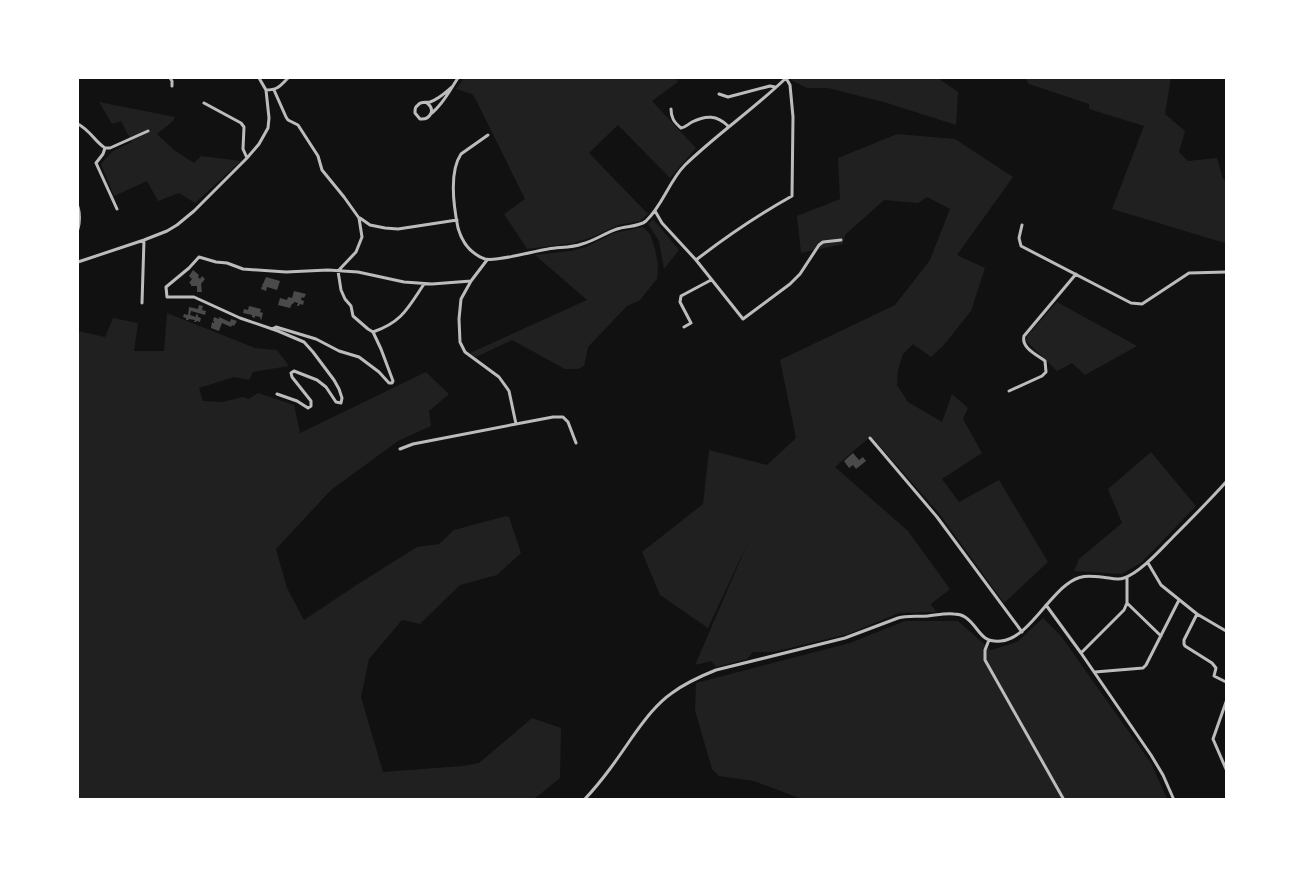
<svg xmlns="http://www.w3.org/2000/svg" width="1304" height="877" viewBox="0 0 1304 877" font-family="Karla,sans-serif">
  <rect width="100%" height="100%" fill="#111"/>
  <!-- green -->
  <path fill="#202020" d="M464 78H676L678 82 652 101 696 148 670 178 618 125 589 153 648 214 640 221 619 225 592 237 574 243 527 249 504 214 525 199 476 100 472 94 456 89Z
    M792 78H938L958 92 956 125 887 103 828 88H807L791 80Z
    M1025 78H1171L1165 114 1185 131 1179 152 1188 161 1217 158 1223 179 1226 180V224L1225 243 1112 209 1144 126 1089 109V104L1029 84Z
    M99 102 175 117 173 121 157 134 174 150 194 163 201 156 241 161 195 203 179 193 158 201 147 181 114 196 101 164 113 151 132 142 121 121 112 124Z
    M897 134 955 139 1013 177 957 255 985 268 971 311 943 346 931 357 913 344 903 354 898 370 897 385 908 402 942 422 952 394 968 408 963 419 982 453 942 479 959 502 999 480 1048 562 1004 603 938 512 871 436 835 467 908 531 950 589 931 604 936 612 899 613 848 634 773 652H753L747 659 716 667 711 661 695 665 749 540 708 628 660 595 642 552 703 504 709 450 767 465 796 438 780 360 895 305 930 260 950 209 927 197 918 203 884 200 845 235 843 244 801 253 797 216 840 199 838 158Z
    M653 219 679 250 664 269 659 241 648 224Z
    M643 227 650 234 655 249 658 265 657 279 639 301 627 306 588 347 584 366 578 369H565L512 340 476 357 470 353 587 300 535 255 571 251 586 247 614 233Z
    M1057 302 1137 346 1085 375 1072 363 1057 371 1026 341 1027 336Z
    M167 313 255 348 277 350 289 366 253 372 249 380 234 377 199 388 203 401 222 402 243 397 249 399 258 393 294 405 300 433 426 372 449 394 429 411 431 426 398 441 331 490 276 549 287 588 304 620 358 584 417 547 439 544 454 530 506 516 509 517 521 553 497 575 460 585 420 624 402 620 369 659 361 697 383 772 463 766 479 763 532 718 561 728 560 778 534 799H78V331L105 337 113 318 138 323 134 351H164Z
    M1151 452 1196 506 1142 562 1122 574 1074 571 1079 559 1122 523 1108 489Z
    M1043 618 1061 636 1151 763 1167 799H802L754 781 719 776 712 769 695 710 696 683 850 643 905 621H958L991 650 1017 642Z"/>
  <!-- building -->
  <path fill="#4a4a4a" d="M193 270 199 275 198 277 200 279 202 276 205 279 201 284 202 292H197V286H191V284L189 283 192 279 189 276Z
    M266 277 280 281 277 290 267 287 266 291 261 289 262 286 263 287 262 284H263Z
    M294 291 306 294 304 298 302 297 301 300 304 301 303 305 300 304 299 306H297L298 303 294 302 293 304H292L290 308 278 305 280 298 287 300 288 297 292 298Z
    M199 305 203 306 202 310 206 311 205 315 191 311 190 315 196 317V314L198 315V317L201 318 200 322 197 321 196 322H194L195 320 189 319 188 320H186V318L183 317 184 314 188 315 189 307 198 309Z
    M249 306 261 309 260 312 263 313 261 321 260 317 255 316V318L252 317V315L243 313 244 309 248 310Z
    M214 317 219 319V317L230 322 231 319 237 321 234 326 232 325 231 327 222 323 219 331 211 328 212 322 214 323V321H213Z
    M853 453 859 460 863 457 866 461 856 469 853 465 849 468 844 461Z"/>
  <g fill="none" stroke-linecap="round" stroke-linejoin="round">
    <!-- minor -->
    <path stroke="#bcbcbc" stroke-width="3" d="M170 78 172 81V86
      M266 90C278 90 280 86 288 78
      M719 94 728 97 770 86 775 87
      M204 103 241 123 244 127 243 149 247 158
      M427 103C436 110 430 120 420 119L415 113C415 109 415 107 418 105 421 101 426 103 430 102 439 99 445 93 452 87
      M671 109C671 118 674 122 681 128 686 127 687 125 692 122 706 115 717 115 728 126
      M432 113C445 102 449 91 458 78
      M78 124C91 131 94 141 105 148L103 154 96 163 117 209
      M488 135 461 154C449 172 454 208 458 228 462 242 471 254 485 259 497 262 534 251 548 249 559 247 571 248 582 244 594 241 605 233 617 229 626 226 639 227 646 221 663 205 669 181 685 165 717 134 754 109 786 78
      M105 148H110L148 131
      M78 207C80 214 80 221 78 229
      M655 211 662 223 696 260 743 319 790 284 800 274 819 245 823 242 841 240
      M360 218 370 225 385 228 398 229 457 220
      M1022 225 1019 238 1021 246 1131 303 1142 304 1189 273 1226 272
      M696 260C727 236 758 215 792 196L793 117 790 85 786 78
      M78 262 144 240 167 231 177 225 194 211 247 158 259 144 268 128 269 118 266 90 259 78
      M142 303 144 240
      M684 327 691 323 680 302 681 296 711 280
      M272 329 276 327 316 339 339 351 359 357 379 372 389 383H392L393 381 381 349 373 332 368 329 353 316 351 306 345 299 341 290 338 271 356 252 362 237 359 218 344 197 322 170 318 156 298 125 288 120 286 117 274 90
      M373 332C402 322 408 308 424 284
      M1009 391 1042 376 1046 372 1045 361C1037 355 1021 348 1024 336L1076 274
      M277 394 297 401 308 408 311 406V401L292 377 291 373 294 371 317 380 326 387 336 402 341 403 342 398 339 389 334 380 313 352 304 342 278 331 240 318 194 297H167L166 287 189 268 199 257 216 262 227 263 243 269 286 272 328 270 358 272 404 282 432 284 471 281
      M516 424 553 417H563L568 422 576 443
      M870 438 937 517 1022 632
      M400 449 413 444 516 424 509 391 499 377 465 352 460 342 459 319 461 299 471 281 487 260
      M1148 563 1161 585 1197 614 1226 631
      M1127 603 1161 636
      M1046 605 1081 653 1151 755 1163 775 1174 800
      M1197 614 1184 640V644L1185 646 1212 663 1216 668 1214 676 1226 682
      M989 640 985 650V660L1064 800
      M1081 653 1124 610 1127 603V577
      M1095 672 1143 668 1146 665 1179 600
      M1226 702 1213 739 1226 769
      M584 800C603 780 618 758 633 736 644 721 656 704 672 693 684 684 701 676 716 670L845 638 898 618C908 615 918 617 928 616 937 615 946 613 954 614 958 614 962 615 965 617 980 627 979 643 1001 641 1026 639 1046 600 1066 585 1081 573 1091 576 1109 578 1114 579 1119 580 1124 578 1140 573 1161 549 1173 537 1191 519 1209 501 1226 482"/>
  </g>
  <!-- border -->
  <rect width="1304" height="877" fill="none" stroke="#ffffff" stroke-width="158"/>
</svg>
